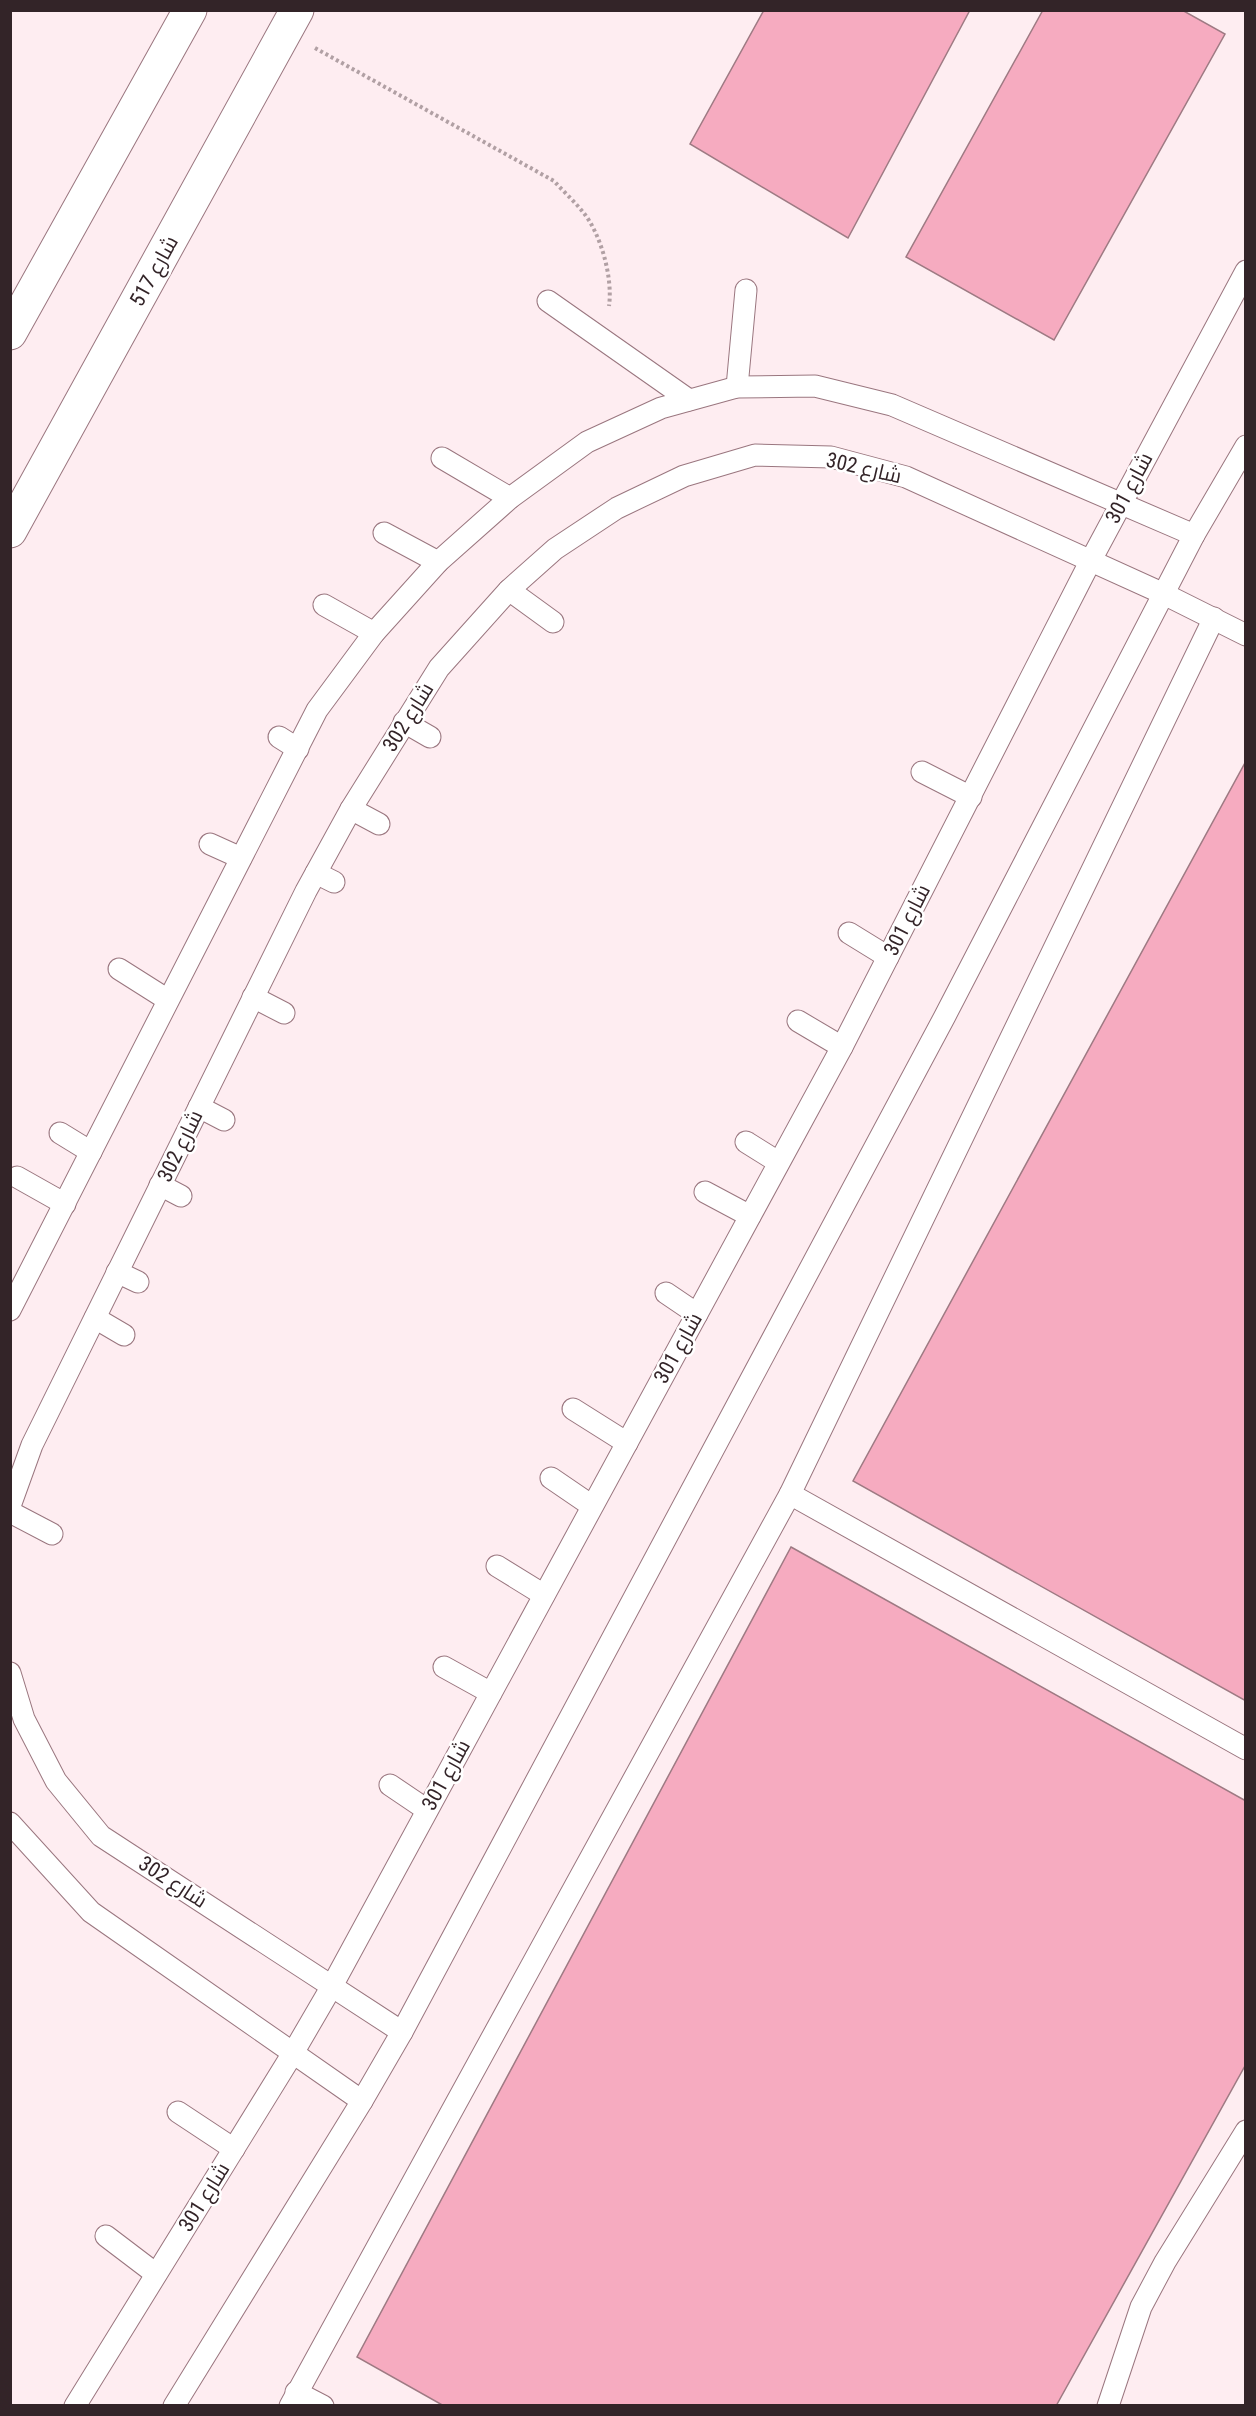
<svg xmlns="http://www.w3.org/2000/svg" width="1256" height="2416" viewBox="0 0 1256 2416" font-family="'Roboto Condensed',Cairo,sans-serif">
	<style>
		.building { fill: #f6abc0; stroke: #9e7a83; stroke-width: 1.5 }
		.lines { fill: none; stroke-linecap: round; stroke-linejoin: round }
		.service-casing { stroke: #9a767f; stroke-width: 23 }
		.minor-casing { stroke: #9a767f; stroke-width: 35 }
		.path { stroke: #b1a0a4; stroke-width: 4; stroke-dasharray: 3 3; stroke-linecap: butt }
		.service { stroke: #fff; stroke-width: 21 }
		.minor { stroke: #fff; stroke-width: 33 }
		.labels { text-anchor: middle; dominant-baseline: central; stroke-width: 5; stroke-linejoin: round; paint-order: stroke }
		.street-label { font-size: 21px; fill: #332428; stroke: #fff }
	</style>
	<rect width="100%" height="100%" fill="#feedf1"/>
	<g class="building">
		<path d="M764,10H970L848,238L690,144Z"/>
		<path d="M1043,10H1182L1225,34L1054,340L906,257Z"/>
		<path d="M1246,761V1701L853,1481Z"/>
		<path d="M791,1547L1246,1801V2064L1056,2406H444L357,2357Z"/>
	</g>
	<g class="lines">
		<defs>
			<g id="service">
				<path d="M548,301L689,400"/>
				<path d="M737,387L746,290"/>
				<path d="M442,458L510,498"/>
				<path d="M384,533L438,562"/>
				<path d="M509,590L553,622"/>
				<path d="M324,605L374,633"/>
				<path d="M404,722L430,737"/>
				<path d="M279,737L298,749"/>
				<path d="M922,772L971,797"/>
				<path d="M351,809L379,824"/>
				<path d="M210,844L241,858"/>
				<path d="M316,873L334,882"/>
				<path d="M849,933L888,957"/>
				<path d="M119,969L168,1000"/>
				<path d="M253,997L284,1013"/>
				<path d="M798,1021L842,1047"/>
				<path d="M199,1107L224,1120"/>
				<path d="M60,1133L91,1152"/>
				<path d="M746,1142L778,1162"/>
				<path d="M17,1177L65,1204"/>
				<path d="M160,1185L181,1196"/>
				<path d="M705,1192L750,1216"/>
				<path d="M117,1272L138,1282"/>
				<path d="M666,1293L697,1314"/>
				<path d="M10,1310L317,710L374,633L438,562L510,498L587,442L661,408L737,387L815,386L892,405L1194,535"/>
				<path d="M95,1318L124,1335"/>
				<path d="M573,1409L627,1443"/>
				<path d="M551,1478L592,1506"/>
				<path d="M790,1494L1246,1749"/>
				<path d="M10,1506L32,1445L306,891L351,809L439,668L509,590L555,549L617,508L684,476L755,455L831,457L906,477L1164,594L1246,635"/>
				<path d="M10,1512L52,1534"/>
				<path d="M497,1566L544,1595"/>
				<path d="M444,1667L491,1693"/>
				<path d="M10,1673L24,1719L56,1781L101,1836L402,2032"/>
				<path d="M390,1785L427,1810"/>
				<path d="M10,1823L91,1912L362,2101"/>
				<path d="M178,2112L234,2149"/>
				<path d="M106,2236L156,2274"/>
				<path d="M296,2392L323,2406"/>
				<path d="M75,2406L293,2053L332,1986L842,1047L1091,560L1246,271"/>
				<path d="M174,2406L362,2101L402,2032L945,1016L1194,535L1246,446"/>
				<path d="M290,2406L790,1494L1214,618"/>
				<path d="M1108,2406L1141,2307L1165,2262L1246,2131"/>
			</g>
			<g id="minor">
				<path d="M10,333L190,10"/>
				<path d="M10,531L297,10"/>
			</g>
		</defs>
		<use href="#service" class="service-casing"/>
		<use href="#minor" class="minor-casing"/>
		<path class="path" d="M315,48L554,181C563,191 574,201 583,212C601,234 613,278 609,306"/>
		<use href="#service" class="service"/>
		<use href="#minor" class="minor"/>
	</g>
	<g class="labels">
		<g class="street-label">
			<text transform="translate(154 271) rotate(-61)">شارع 517</text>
			<text transform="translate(864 468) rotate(13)">شارع 302</text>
			<text transform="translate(1129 488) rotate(-62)">شارع 301</text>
			<text transform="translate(408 717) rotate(-58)">شارع 302</text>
			<text transform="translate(907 920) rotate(-63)">شارع 301</text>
			<text transform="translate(180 1146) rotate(-64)">شارع 302</text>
			<text transform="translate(678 1348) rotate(-61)">شارع 301</text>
			<text transform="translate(446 1775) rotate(-61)">شارع 301</text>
			<text transform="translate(173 1882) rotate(33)">شارع 302</text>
			<text transform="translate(204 2197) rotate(-58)">شارع 301</text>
		</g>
	</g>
	<rect width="1256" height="2416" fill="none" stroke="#332428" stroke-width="24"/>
</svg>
